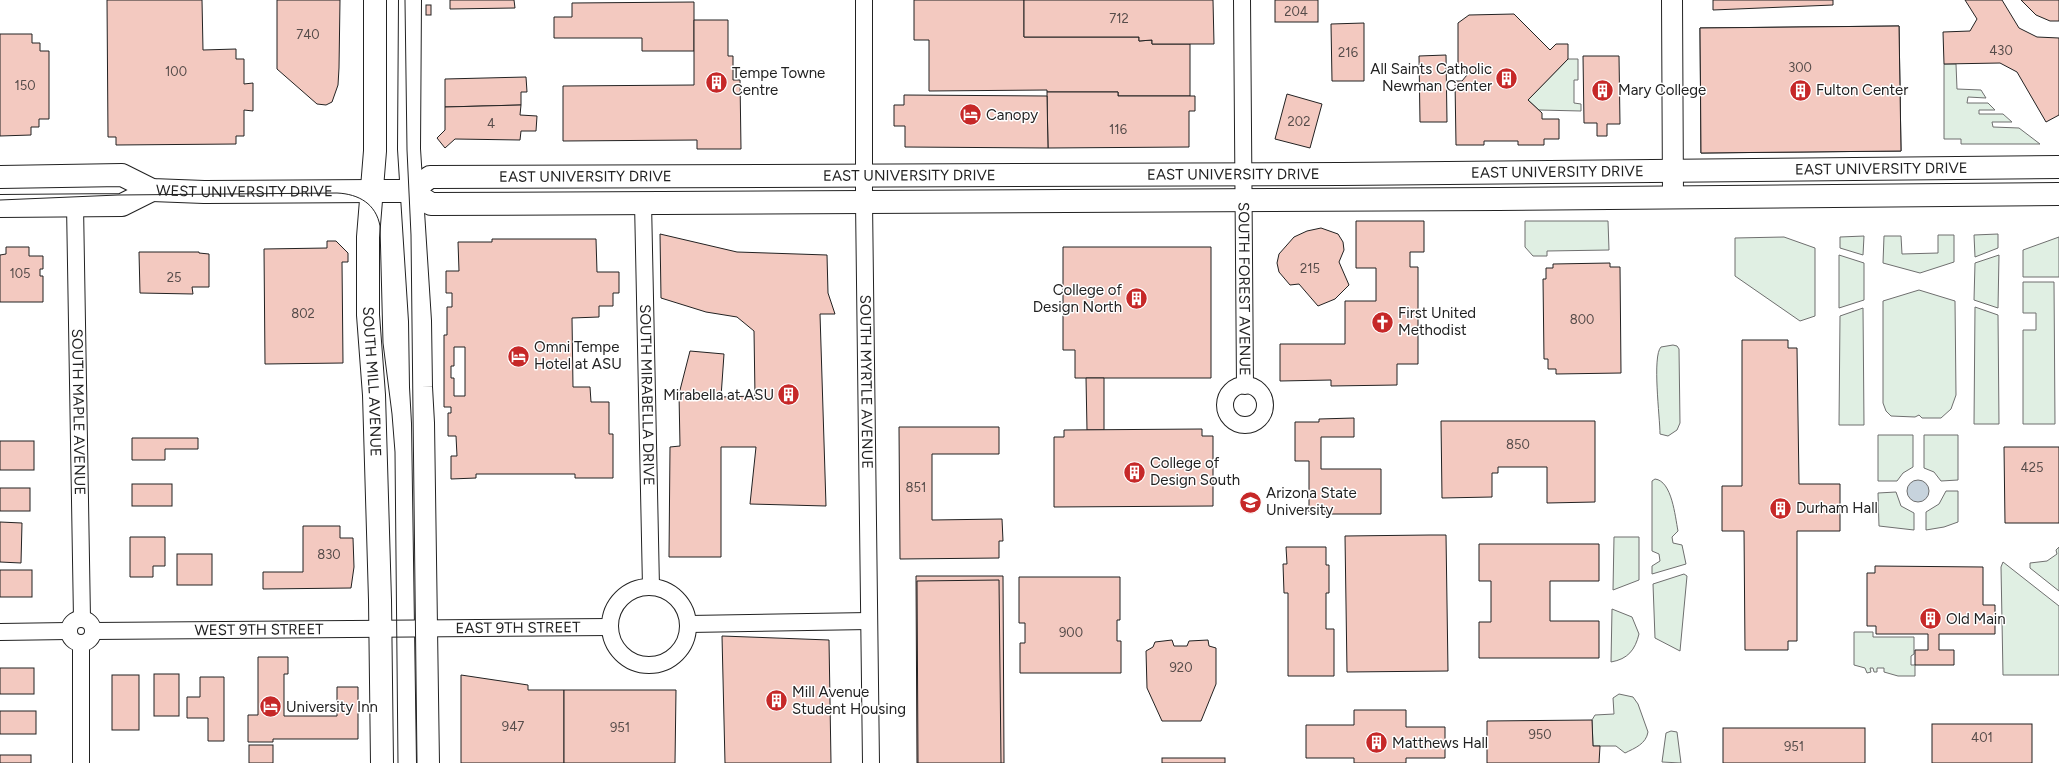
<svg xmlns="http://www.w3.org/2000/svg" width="2059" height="763" viewBox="0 0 2059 763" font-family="Figtree,sans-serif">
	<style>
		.green { fill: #e0efe3; stroke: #6f6f6f }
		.water { fill: #c7d3dd; stroke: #6f6f6f }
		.building { fill: #f3c9c0; stroke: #222; fill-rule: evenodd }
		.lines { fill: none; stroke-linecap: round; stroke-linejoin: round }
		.minor-casing { stroke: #222; stroke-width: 18 }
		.tertiary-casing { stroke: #222; stroke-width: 22 }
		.secondary-casing { stroke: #222; stroke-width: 24 }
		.primary-casing { stroke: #222; stroke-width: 24 }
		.minor { stroke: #fff; stroke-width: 16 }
		.tertiary { stroke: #fff; stroke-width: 20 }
		.secondary { stroke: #fff; stroke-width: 22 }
		.primary { stroke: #fff; stroke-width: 22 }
		.tram { stroke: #222; stroke-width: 1 }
		.labels { text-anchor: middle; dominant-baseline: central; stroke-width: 3; stroke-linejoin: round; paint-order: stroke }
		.number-label { font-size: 13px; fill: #564c4a }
		.poi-label { font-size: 15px; fill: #222; stroke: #fff; text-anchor: start }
		.street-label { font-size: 15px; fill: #222; stroke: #fff }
	</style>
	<rect width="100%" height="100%" fill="#fff"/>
	<g class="green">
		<path d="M1568,59H1578V80H1574V103L1581,104V111L1539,110L1528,100Z"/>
		<path d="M1944,64H1956L1957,89L1981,90L1986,98L1968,97L1967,103H1988L1995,110H1979V114H2003L2012,122H1992L1993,127L2019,128L2040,144H1961V139H1944Z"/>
		<path d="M1525,221H1608L1609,250L1547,251V256H1533L1525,247Z"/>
		<path d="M1998,234V248L1975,257L1974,235Z"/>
		<path d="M1938,235H1954V262L1920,273L1883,263L1884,236H1901L1902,254L1938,253Z"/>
		<path d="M1864,236L1863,255L1840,248V237Z"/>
		<path d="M1784,237L1815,248V316L1800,321L1735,276V238Z"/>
		<path d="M2059,237V277H2023V250Z"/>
		<path d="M1839,255L1864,263V300L1839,308Z"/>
		<path d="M1999,255L1998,308L1974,300L1975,263Z"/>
		<path d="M2023,282H2054L2055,424H2023V330H2036V313H2023Z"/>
		<path d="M1919,290L1955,301L1956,395L1951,409L1941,418H1922L1919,415L1915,417L1891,416L1886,411L1883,403V301Z"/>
		<path d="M1975,307L1998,315L1999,424H1974Z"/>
		<path d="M1863,308L1864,425H1839L1840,316Z"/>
		<path d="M1673,345L1677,346L1679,349L1680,423L1677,430L1668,436L1660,434C1660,418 1652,356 1661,347Z"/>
		<path d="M1878,435H1913V467L1903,473L1897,481H1878Z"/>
		<path d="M1924,435H1958V480L1941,481L1934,472L1924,468Z"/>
		<path d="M1655,479C1672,481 1675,516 1678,531L1672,537L1673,543L1682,545L1686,564L1652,574V566L1660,561L1659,554L1652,551V481Z"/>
		<path d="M1946,491H1958V522L1944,527L1926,530V512L1939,504Z"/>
		<path d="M1896,492L1901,506L1914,513V530L1879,526L1878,493Z"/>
		<path d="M1614,537H1639V580L1613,590Z"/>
		<path d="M2059,547V591L2030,568V563L2047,561L2057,554L2056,550Z"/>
		<path d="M2003,562L2059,606V675H2003L2001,567Z"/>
		<path d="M1684,574L1687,576L1680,651L1655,638L1653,584Z"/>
		<path d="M1612,609L1632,617L1639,634C1635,650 1628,659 1611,662Z"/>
		<path d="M1854,632H1873V637H1914V654L1911,656V665H1915V676H1898L1884,672V668H1877V672H1874L1873,668H1870L1871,672L1867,673L1865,668L1854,665Z"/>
		<path d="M1619,694L1633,697L1638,704L1648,732C1646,744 1635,748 1625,753L1616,746H1593L1592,720L1595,715L1614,714L1613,698Z"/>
		<path d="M1671,731L1677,732L1681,763L1662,762L1666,733Z"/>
	</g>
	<circle class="water" cx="1918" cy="491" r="11"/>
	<g class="building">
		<path d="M107,0H202L203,50L236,49V59H244V84L253,83V111L244,110V136H236V144L116,145V137H108Z"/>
		<path d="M277,0H340L339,68L338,85L332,102L326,105L317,104L277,69Z"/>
		<path d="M450,0H514L515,8L450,9Z"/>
		<path d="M914,0H1024V37H1139V41L1152,40V44H1190V96H1118V92H1047V90L929,91V40H914Z"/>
		<path d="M1024,0H1213L1214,44H1152V40L1139,41V37H1024Z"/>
		<rect x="1275" y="0" width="43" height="22"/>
		<path d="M1713,0H1833V5L1713,10Z"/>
		<path d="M1965,0H2002L2019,28L2037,37L2059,38V115L2046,122L2017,72L2000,63L1944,64L1943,32L1970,31L1977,19Z"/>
		<path d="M2021,0H2059V21H2050L2036,15Z"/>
		<path d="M694,2V51H642V38H554V17H572V3Z"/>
		<rect x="426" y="5" width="5" height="10"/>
		<path d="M1514,14L1550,50L1556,44H1568V59L1528,100L1542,113V119H1559V139H1544V145H1518V141H1484V145H1456L1455,81H1462L1467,75L1458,65V23L1469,15Z"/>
		<path d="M694,20H728V56H733V80H740L741,149H697V140L563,141V86L694,85Z"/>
		<path d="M1364,23V81H1332L1331,24Z"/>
		<path d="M1899,26L1901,151L1701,153L1700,28ZM1714,105H1736L1737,140H1715Z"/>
		<path d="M1899,26L1901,151L1701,153L1700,28Z"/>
		<path d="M0,34H32V43H40V51H49V119H39V127H31V135L0,136Z"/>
		<path d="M1446,55L1447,122H1420L1419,56Z"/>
		<path d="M1583,56H1619L1620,124H1607V136H1597V123H1584Z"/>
		<path d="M526,77L527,92H521V105L445,107V79Z"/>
		<path d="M1047,92H1118V96H1195V111H1189V147L1048,148Z"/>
		<path d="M1287,94L1322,104L1310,148L1275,139Z"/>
		<path d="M904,95L1047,96L1048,148L905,147V126H894V105H904Z"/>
		<path d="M521,105L520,115L537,116L536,131H521L520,140L455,139L445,148L437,138L445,130V107Z"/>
		<path d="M1356,221H1424V252H1410V267H1418V364H1397V385L1331,386V380L1280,381V344H1345V301H1376V268H1356Z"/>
		<path d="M1321,228L1338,234L1343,242L1344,250L1339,262L1349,285L1335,299L1318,306L1299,284L1290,285L1279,272L1277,263L1279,254L1294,237L1307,231Z"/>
		<path d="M660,234L737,252L827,255L828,293L835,314H820L826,506L750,504L756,447H721V557H669L670,447L680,446L679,394L690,351L724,354L721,397L755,396L754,331L737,317L706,312L661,298Z"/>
		<path d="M492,239H596L597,272H619V293H613V306H599V317L572,318L573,387H590L591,402H609V434H613V478H575V474H476V478L451,479V456H457L456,436H448V413H451V407H444V335H447V307H452V293H446V271H459L458,242H492ZM454,347H465V396H454V378H451V366H454Z"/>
		<path d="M327,241H336L348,253V262H342L343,363L265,364L264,249L327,248Z"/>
		<path d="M6,247H29V256H43V269H40V276H43V302H0V255L6,254Z"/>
		<path d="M1063,247H1211V378H1075V350H1063Z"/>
		<path d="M139,252H199V253L209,254V287H192L193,294L140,293Z"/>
		<path d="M1610,263V267H1620L1621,373L1556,374V369H1548V359H1544L1543,279H1546V268H1553V264Z"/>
		<path d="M1742,340H1788V348H1797L1799,484H1840V531H1797V641H1788V650H1745L1744,531H1722V486H1742Z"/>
		<path d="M1086,378H1104V430H1087Z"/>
		<path d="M1354,418V437H1321V469H1381V514H1326V511L1309,512V461H1295V422H1319V419Z"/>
		<path d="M1441,421H1595V502L1547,503V467H1498V473H1492V497L1442,498Z"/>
		<path d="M899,427H999V454H932V520L1002,519L1003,541H999V558L900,559Z"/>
		<path d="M1202,429V436H1213V506L1054,507V437H1064V430Z"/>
		<path d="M132,438H198V449H165V460H132Z"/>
		<rect x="0" y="441" width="34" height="29"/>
		<path d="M2004,447H2059V523H2005Z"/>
		<rect x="132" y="484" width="40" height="22"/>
		<rect x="0" y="488" width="30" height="23"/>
		<path d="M0,522L22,523L21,563L0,562Z"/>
		<path d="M303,526H340V538H353L354,567L351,588L263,589V572H303Z"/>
		<path d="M1430,535H1446L1448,671L1347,672L1345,536Z"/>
		<path d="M130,537H165V566H153V577H130Z"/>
		<path d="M1479,544H1599V581H1550V621H1599V658H1479V622H1491V581H1479Z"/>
		<path d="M1286,547H1326V565H1329V593H1326V629H1334V676H1288V593H1284L1283,564H1287Z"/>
		<rect x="177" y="554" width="35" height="31"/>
		<path d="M1875,566L1983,567V605H1995V634H1939V650H1954V665H1915V650H1928V634H1876V626H1867V573H1875Z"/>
		<rect x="0" y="570" width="32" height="27"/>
		<path d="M916,576H1003L1004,763H917Z"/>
		<path d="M1019,577H1120V620H1117V641H1121V673H1020V643H1025V623H1019Z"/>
		<path d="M999,580L1001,763H918L917,581Z"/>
		<path d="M722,636L829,640L831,763H725Z"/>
		<path d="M1172,640L1174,646H1187L1189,641L1208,640L1209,646L1216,648V684L1201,721H1162L1147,688L1146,651L1153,647L1155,642Z"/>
		<path d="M258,657H288V674H284V716H337V687H358V739H273V742H248V715H258Z"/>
		<rect x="0" y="668" width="34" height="26"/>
		<rect x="154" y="674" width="25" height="42"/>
		<rect x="112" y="675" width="27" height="55"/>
		<path d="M461,675L528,685V690H564V763H461Z"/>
		<path d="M200,677H224V741H208V718H187V697H200Z"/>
		<path d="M564,690H676L675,763H564Z"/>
		<path d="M1354,710H1406V727H1445V758H1406V763H1354V758H1306V725H1354Z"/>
		<rect x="0" y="711" width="36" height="23"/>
		<path d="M1592,720L1593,746H1600L1599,763H1487V721Z"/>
		<rect x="1932" y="724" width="100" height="39"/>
		<rect x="1723" y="728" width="142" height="35"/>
		<rect x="249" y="745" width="24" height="18"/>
		<rect x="0" y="755" width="31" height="8"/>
		<rect x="1162" y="758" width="63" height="5"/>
	</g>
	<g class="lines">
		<defs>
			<g id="minor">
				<path id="s1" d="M864,0V202L871,763"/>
				<path id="s2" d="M1242,0L1245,386"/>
				<path id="s3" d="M643,202L651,587"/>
				<path id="s4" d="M75,205L82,619"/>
				<circle cx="1245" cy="405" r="20"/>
				<circle cx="649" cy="626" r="39"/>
				<circle cx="81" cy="631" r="12"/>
				<path d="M689,624L869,621"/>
				<path id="s5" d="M93,631L610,627"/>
				<path d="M0,632L68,631"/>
				<path d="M81,763V643"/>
			</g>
			<path id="tertiary" d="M1672,0L1673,197"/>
			<g id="secondary">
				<path d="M372,191H411L431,204L1498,199L2059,194"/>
				<path id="s6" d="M411,191L430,177L1342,174L2059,167"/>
			</g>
			<g id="primary">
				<path id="s7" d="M375,0V151L368,237V315L374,395L380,600L382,763"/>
				<path d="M410,0L409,149L420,321L421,387L423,423L428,763"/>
				<path id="s8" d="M0,177L122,175L152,190L204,192L372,191"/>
				<path d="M0,206L122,205L152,190"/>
			</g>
		</defs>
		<use href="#minor" class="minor-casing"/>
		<use href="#tertiary" class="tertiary-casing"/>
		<use href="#secondary" class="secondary-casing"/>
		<use href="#primary" class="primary-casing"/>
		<use href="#minor" class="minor"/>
		<use href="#tertiary" class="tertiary"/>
		<use href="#secondary" class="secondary"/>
		<use href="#primary" class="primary"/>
		<g class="tram">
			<path d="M405,0L407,150L411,235L417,763"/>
			<path d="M0,200L118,195L337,193C359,194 376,204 380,226L383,343L392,414L395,452L398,763"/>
		</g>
	</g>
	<defs>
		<symbol id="building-disc" viewBox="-11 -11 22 22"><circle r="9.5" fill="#c62828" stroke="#fff"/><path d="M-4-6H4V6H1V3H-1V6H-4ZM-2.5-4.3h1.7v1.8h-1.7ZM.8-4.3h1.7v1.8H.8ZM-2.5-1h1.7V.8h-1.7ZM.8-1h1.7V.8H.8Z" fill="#fff"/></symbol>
		<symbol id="hotel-disc" viewBox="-11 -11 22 22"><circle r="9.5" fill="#c62828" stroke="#fff"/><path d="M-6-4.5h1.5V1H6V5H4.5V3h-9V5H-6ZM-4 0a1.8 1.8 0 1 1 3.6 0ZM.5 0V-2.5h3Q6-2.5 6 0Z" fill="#fff"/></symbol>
		<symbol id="church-disc" viewBox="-11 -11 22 22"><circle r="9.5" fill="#c62828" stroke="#fff"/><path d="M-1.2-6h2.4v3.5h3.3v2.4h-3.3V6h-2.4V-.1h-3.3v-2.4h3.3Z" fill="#fff"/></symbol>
		<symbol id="university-disc" viewBox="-11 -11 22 22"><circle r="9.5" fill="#c62828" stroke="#fff"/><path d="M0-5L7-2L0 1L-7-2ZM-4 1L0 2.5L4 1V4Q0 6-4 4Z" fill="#fff"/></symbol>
	</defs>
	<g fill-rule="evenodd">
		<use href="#building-disc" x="1494" y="66" width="25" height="25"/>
		<use href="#building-disc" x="704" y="70" width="25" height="25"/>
		<use href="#building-disc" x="1590" y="78" width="25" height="25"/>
		<use href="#building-disc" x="1788" y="78" width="25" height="25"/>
		<use href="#hotel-disc" x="958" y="102" width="25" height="25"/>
		<use href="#building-disc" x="1124" y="286" width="25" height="25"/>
		<use href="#church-disc" x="1370" y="310" width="25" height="25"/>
		<use href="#hotel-disc" x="506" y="344" width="25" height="25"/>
		<use href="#building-disc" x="776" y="382" width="25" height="25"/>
		<use href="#building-disc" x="1122" y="460" width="25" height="25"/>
		<use href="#university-disc" x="1238" y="490" width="25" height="25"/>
		<use href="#building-disc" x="1768" y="496" width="25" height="25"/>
		<use href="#building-disc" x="1918" y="606" width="25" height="25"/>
		<use href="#building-disc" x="764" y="688" width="25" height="25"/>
		<use href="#hotel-disc" x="258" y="694" width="25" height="25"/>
		<use href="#building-disc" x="1364" y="730" width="25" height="25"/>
	</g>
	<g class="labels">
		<g class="number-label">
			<text x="1296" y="11">204</text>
			<text x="1119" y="18">712</text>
			<text x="308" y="34">740</text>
			<text x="2001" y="50">430</text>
			<text x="1348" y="52">216</text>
			<text x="1800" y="67">300</text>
			<text x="176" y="71">100</text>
			<text x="25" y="85">150</text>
			<text x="1299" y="121">202</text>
			<text x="491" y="123">4</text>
			<text x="1118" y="129">116</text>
			<text x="1310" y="268">215</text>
			<text x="20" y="273">105</text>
			<text x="174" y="277">25</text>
			<text x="303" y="313">802</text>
			<text x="1582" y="319">800</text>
			<text x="1518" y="444">850</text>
			<text x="2032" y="467">425</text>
			<text x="916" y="487">851</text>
			<text x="329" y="554">830</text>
			<text x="1071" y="632">900</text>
			<text x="1181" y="667">920</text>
			<text x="513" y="726">947</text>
			<text x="620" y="727">951</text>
			<text x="1540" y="734">950</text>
			<text x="1982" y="737">401</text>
			<text x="1794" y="746">951</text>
		</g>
		<g class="poi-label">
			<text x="1492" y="69" text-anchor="end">All Saints Catholic<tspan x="1492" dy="17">Newman Center</tspan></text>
			<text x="732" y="73">Tempe Towne<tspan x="732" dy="17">Centre</tspan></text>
			<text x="1618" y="90">Mary College</text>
			<text x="1816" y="90">Fulton Center</text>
			<text x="986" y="115">Canopy</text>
			<text x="1122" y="290" text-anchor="end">College of<tspan x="1122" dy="17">Design North</tspan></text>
			<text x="1398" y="313">First United<tspan x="1398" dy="17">Methodist</tspan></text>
			<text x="534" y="347">Omni Tempe<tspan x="534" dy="17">Hotel at ASU</tspan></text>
			<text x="774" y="395" text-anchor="end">Mirabella at ASU</text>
			<text x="1150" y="463">College of<tspan x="1150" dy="17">Design South</tspan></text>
			<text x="1266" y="493">Arizona State<tspan x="1266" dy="17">University</tspan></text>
			<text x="1796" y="508">Durham Hall</text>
			<text x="1946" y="619">Old Main</text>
			<text x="792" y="692">Mill Avenue<tspan x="792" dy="17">Student Housing</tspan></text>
			<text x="286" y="707">University Inn</text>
			<text x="1392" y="743">Matthews Hall</text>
		</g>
		<g class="street-label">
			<text stroke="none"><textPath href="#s6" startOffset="1475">EAST UNIVERSITY DRIVE</textPath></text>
			<text stroke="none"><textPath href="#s6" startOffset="1151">EAST UNIVERSITY DRIVE</textPath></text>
			<text stroke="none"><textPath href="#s6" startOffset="827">EAST UNIVERSITY DRIVE</textPath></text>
			<text stroke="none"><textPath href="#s6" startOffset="503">EAST UNIVERSITY DRIVE</textPath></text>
			<text stroke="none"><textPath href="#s6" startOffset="179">EAST UNIVERSITY DRIVE</textPath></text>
			<text stroke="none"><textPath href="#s8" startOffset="248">WEST UNIVERSITY DRIVE</textPath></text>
			<text stroke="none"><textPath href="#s2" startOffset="289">SOUTH FOREST AVENUE</textPath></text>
			<text stroke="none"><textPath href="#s7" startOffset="382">SOUTH MILL AVENUE</textPath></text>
			<text stroke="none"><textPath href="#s1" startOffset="382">SOUTH MYRTLE AVENUE</textPath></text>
			<text stroke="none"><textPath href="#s3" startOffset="193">SOUTH MIRABELLA DRIVE</textPath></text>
			<text stroke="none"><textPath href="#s4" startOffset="207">SOUTH MAPLE AVENUE</textPath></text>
			<text stroke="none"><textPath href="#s5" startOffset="425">EAST 9TH STREET</textPath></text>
			<text stroke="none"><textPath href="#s5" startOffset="166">WEST 9TH STREET</textPath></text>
		</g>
	</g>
</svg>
